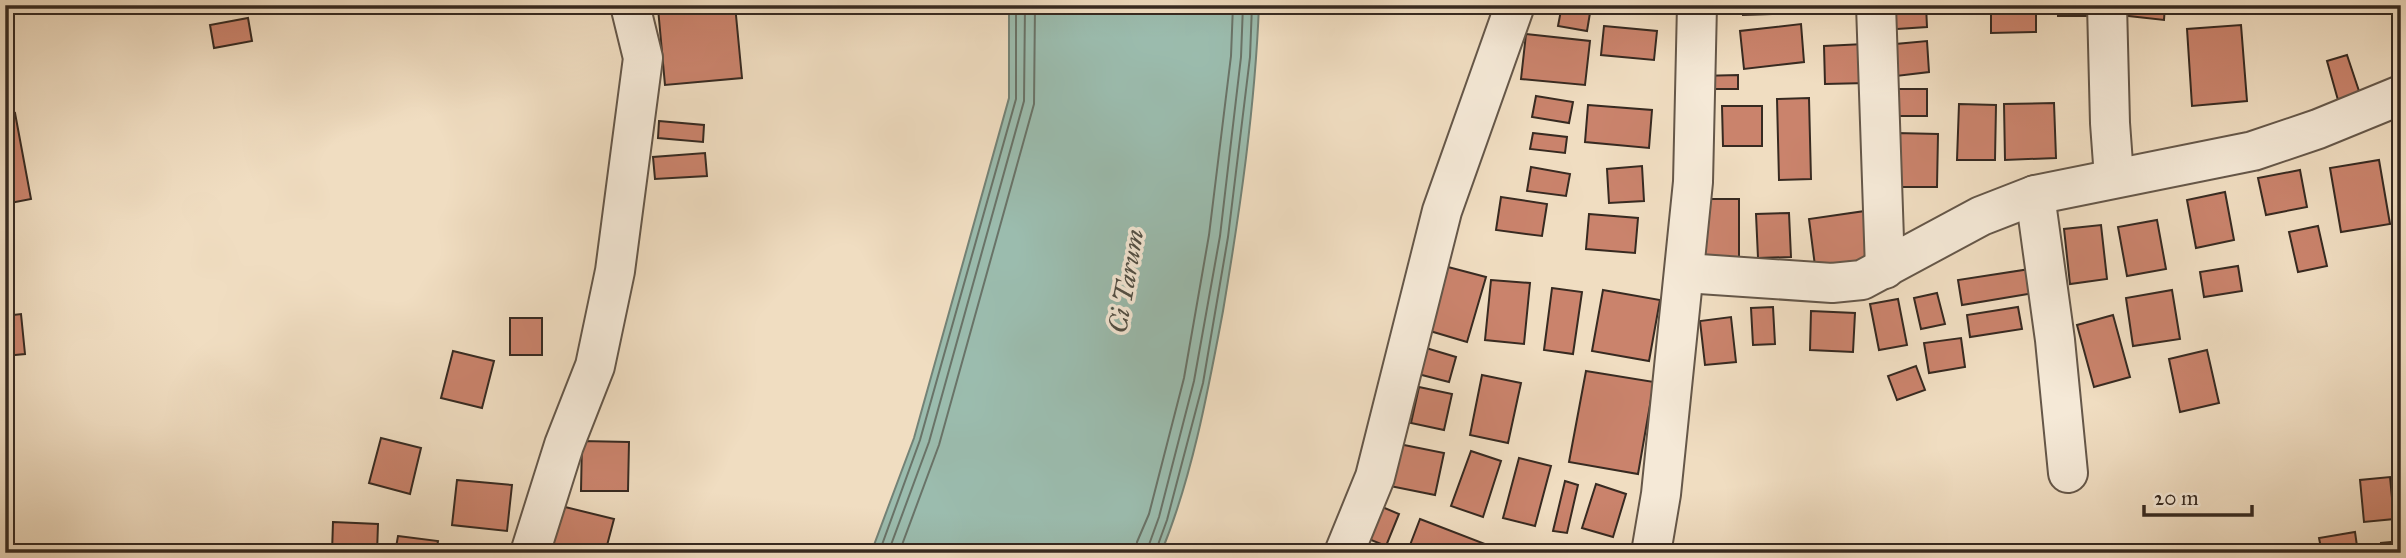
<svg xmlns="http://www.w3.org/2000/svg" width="2406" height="558" viewBox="0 0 2406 558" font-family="'IM FELL Great Primer',serif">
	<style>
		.water { fill: #9bbcae; stroke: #738276; stroke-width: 2 }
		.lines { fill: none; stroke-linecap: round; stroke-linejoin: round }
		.shore { stroke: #697368; stroke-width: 2 }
		.building { fill: #ca836c; stroke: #372a21; stroke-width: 2 }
		.minor-casing { stroke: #655749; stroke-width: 42 }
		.minor { stroke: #f5e9d7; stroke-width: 38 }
		.labels { text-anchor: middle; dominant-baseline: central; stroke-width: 7; stroke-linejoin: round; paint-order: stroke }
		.water-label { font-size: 26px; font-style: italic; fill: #504e44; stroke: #f5e9d7 }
	</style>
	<rect width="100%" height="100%" fill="#f0ddc1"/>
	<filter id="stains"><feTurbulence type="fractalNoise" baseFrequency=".00286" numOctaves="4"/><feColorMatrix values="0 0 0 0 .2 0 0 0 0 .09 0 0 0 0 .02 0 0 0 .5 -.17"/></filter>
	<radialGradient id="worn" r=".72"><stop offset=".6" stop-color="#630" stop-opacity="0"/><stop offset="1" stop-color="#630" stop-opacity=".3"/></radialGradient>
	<path class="water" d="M1009,5H1259C1255,108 1240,210 1223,311C1208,391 1192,478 1161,553H871L914,438L1009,98Z"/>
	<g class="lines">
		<g class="shore">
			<path d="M879,553L920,440L1016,99V5"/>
			<path d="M888,553L929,442L1024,101L1025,5"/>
			<path d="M899,553L939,445L1034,104L1035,5"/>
			<path d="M1136,553L1137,542L1149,514L1184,378L1209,235L1231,56L1233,5"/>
			<path d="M1146,553L1159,517L1194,381L1220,236L1241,57L1243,5"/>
			<path d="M1155,553L1167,520L1203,383L1228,237L1250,57L1252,5"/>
		</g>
	</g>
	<g class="building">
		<path d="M693,5H735L742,78L665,85L658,8Z"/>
		<path d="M1562,5L1591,7L1587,31L1558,26Z"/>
		<path d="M1607,5H1657L1656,9L1607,8Z"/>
		<path d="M1743,5H1799V13L1743,15Z"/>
		<path d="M1881,5H1926L1927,27L1882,30Z"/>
		<path d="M1991,5H2036V32L1991,33Z"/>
		<path d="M2058,5H2094L2093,16H2058Z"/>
		<path d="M2121,5H2165L2164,20L2120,15Z"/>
		<path d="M248,18L252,41L214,48L210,25Z"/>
		<path d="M1801,24L1804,62L1744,69L1740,31Z"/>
		<path d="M2241,25L2247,101L2192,106L2187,29Z"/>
		<path d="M1604,26L1657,31L1654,60L1601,55Z"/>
		<path d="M1526,34L1590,41L1585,85L1521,79Z"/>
		<path d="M1927,41L1929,72L1888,77L1885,45Z"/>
		<path d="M1864,44L1867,83L1825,84L1824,46Z"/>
		<path d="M2347,55L2360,94L2338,100L2327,61Z"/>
		<path d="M1738,75V89H1700L1699,76Z"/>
		<rect x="1885" y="89" width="42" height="27"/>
		<path d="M1536,96L1573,102L1569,123L1532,117Z"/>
		<path d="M1809,98L1811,179L1779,180L1777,99Z"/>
		<path d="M2054,103L2056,158L2005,160L2004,104Z"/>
		<path d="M1959,104L1996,105L1995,160H1957Z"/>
		<path d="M1588,105L1652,110L1649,148L1585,142Z"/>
		<path d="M1722,106H1762V146H1723Z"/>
		<path d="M15,113L31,199L5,204V115Z"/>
		<path d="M659,121L704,125L703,142L658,138Z"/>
		<path d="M1533,133L1567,137L1565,153L1530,149Z"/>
		<path d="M1896,133L1938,134L1937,187H1895Z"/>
		<path d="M705,153L707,176L655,179L653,157Z"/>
		<path d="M2379,160L2390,224L2341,232L2330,168Z"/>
		<path d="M1642,166L1644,201L1609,203L1607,169Z"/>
		<path d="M1531,167L1570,174L1566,196L1527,191Z"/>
		<path d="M2300,170L2307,207L2266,215L2258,178Z"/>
		<path d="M2225,192L2234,240L2196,248L2187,200Z"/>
		<path d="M1501,197L1547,204L1542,236L1496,230Z"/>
		<path d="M1701,199H1739V258H1702Z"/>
		<path d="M1865,211L1871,259L1815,266L1809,219Z"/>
		<path d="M1789,213L1791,257L1758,258L1756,214Z"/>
		<path d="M1589,214L1638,218L1635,253L1586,249Z"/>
		<path d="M2157,220L2166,269L2127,276L2118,227Z"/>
		<path d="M2101,225L2107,279L2070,284L2064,229Z"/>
		<path d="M2318,226L2327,266L2298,272L2289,232Z"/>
		<path d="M2238,266L2242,291L2204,297L2200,272Z"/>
		<path d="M1448,267L1486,277L1467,342L1430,331Z"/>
		<path d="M2030,269L2034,293L1962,305L1958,280Z"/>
		<path d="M1491,280L1530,283L1524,344L1485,340Z"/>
		<path d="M1552,288L1582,292L1573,354L1544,350Z"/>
		<path d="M1603,290L1660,300L1649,361L1592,351Z"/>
		<path d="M2172,290L2180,339L2133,346L2126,298Z"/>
		<path d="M1937,293L1945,324L1921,329L1914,298Z"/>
		<path d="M1898,299L1907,345L1879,350L1870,304Z"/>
		<path d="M1773,307L1775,344L1753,345L1751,308Z"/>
		<path d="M2018,307L2022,329L1970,337L1967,315Z"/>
		<path d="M1811,311L1855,313L1853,352L1810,350Z"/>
		<path d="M21,314L25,354L5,356V316Z"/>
		<path d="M2113,315L2130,377L2094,387L2077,325Z"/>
		<path d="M1731,317L1736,362L1705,365L1700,321Z"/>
		<rect x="510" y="318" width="32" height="37"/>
		<path d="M1961,338L1965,367L1929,373L1924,343Z"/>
		<path d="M1426,348L1456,357L1449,382L1418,374Z"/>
		<path d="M2207,350L2219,403L2180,412L2169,359Z"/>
		<path d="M453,351L494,361L482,408L441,398Z"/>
		<path d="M1916,366L1925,390L1897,400L1888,376Z"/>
		<path d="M1586,371L1654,382L1638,474L1569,462Z"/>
		<path d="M1482,375L1521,383L1508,443L1470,435Z"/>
		<path d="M1419,387L1452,394L1444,430L1411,423Z"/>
		<path d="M381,438L421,448L410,494L369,483Z"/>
		<path d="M582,441L629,442L628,491H581Z"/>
		<path d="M1399,444L1444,453L1435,495L1390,486Z"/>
		<path d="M1471,451L1501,461L1483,517L1451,506Z"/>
		<path d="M1519,458L1551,466L1535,526L1503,518Z"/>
		<path d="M2390,477L2394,519L2364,522L2360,480Z"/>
		<path d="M457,480L512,485L507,531L452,525Z"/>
		<path d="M1565,481L1578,485L1567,533L1553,531Z"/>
		<path d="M1596,484L1626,494L1613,537L1582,528Z"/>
		<path d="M1375,504L1399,514L1386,546L1361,536Z"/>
		<path d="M561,506L614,519L605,553H563L550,550Z"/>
		<path d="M1420,519L1485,544L1481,553H1407Z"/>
		<path d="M333,522L378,524L377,553H332Z"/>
		<path d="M2355,532L2358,553H2322L2319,538Z"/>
		<path d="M398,536L438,541L436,553H395Z"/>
		<path d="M2401,541V553H2382L2381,543Z"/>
		<path d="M452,546L501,551V553H451Z"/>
	</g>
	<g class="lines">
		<defs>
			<g id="minor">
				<path d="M1876,5L1885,269"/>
				<path d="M2107,5L2110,123L2114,177"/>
				<path d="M2035,195L2055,340L2068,473"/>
				<path d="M1685,273L1832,283L1862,280L1981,216L2035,195L2253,151L2318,129L2401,95"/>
				<path d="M530,553L564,445L595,366L615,271L643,58L630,5"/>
				<path d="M1344,553L1375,477L1442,211L1515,5"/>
				<path d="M1651,553L1661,494L1693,182L1697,5"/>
			</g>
		</defs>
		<use href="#minor" class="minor-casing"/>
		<use href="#minor" class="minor"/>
	</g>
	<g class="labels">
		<g class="water-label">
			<text transform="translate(1126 281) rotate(-80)">Ci Tarum</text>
		</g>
	</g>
	<rect width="2406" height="558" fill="none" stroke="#f0ddc1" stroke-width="28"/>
	<rect x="7" y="7" width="2392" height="544" fill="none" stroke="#372a21" stroke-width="3.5"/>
	<rect x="14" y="14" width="2378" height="530" fill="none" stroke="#372a21" stroke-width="2"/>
	<path d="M2144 505v10h108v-10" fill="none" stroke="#372a21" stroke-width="3.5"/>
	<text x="2154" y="505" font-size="21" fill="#372a21" stroke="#f5e9d7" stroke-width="5" paint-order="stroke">20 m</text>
	<rect width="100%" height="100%" filter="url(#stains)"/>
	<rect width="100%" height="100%" fill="url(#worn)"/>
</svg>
